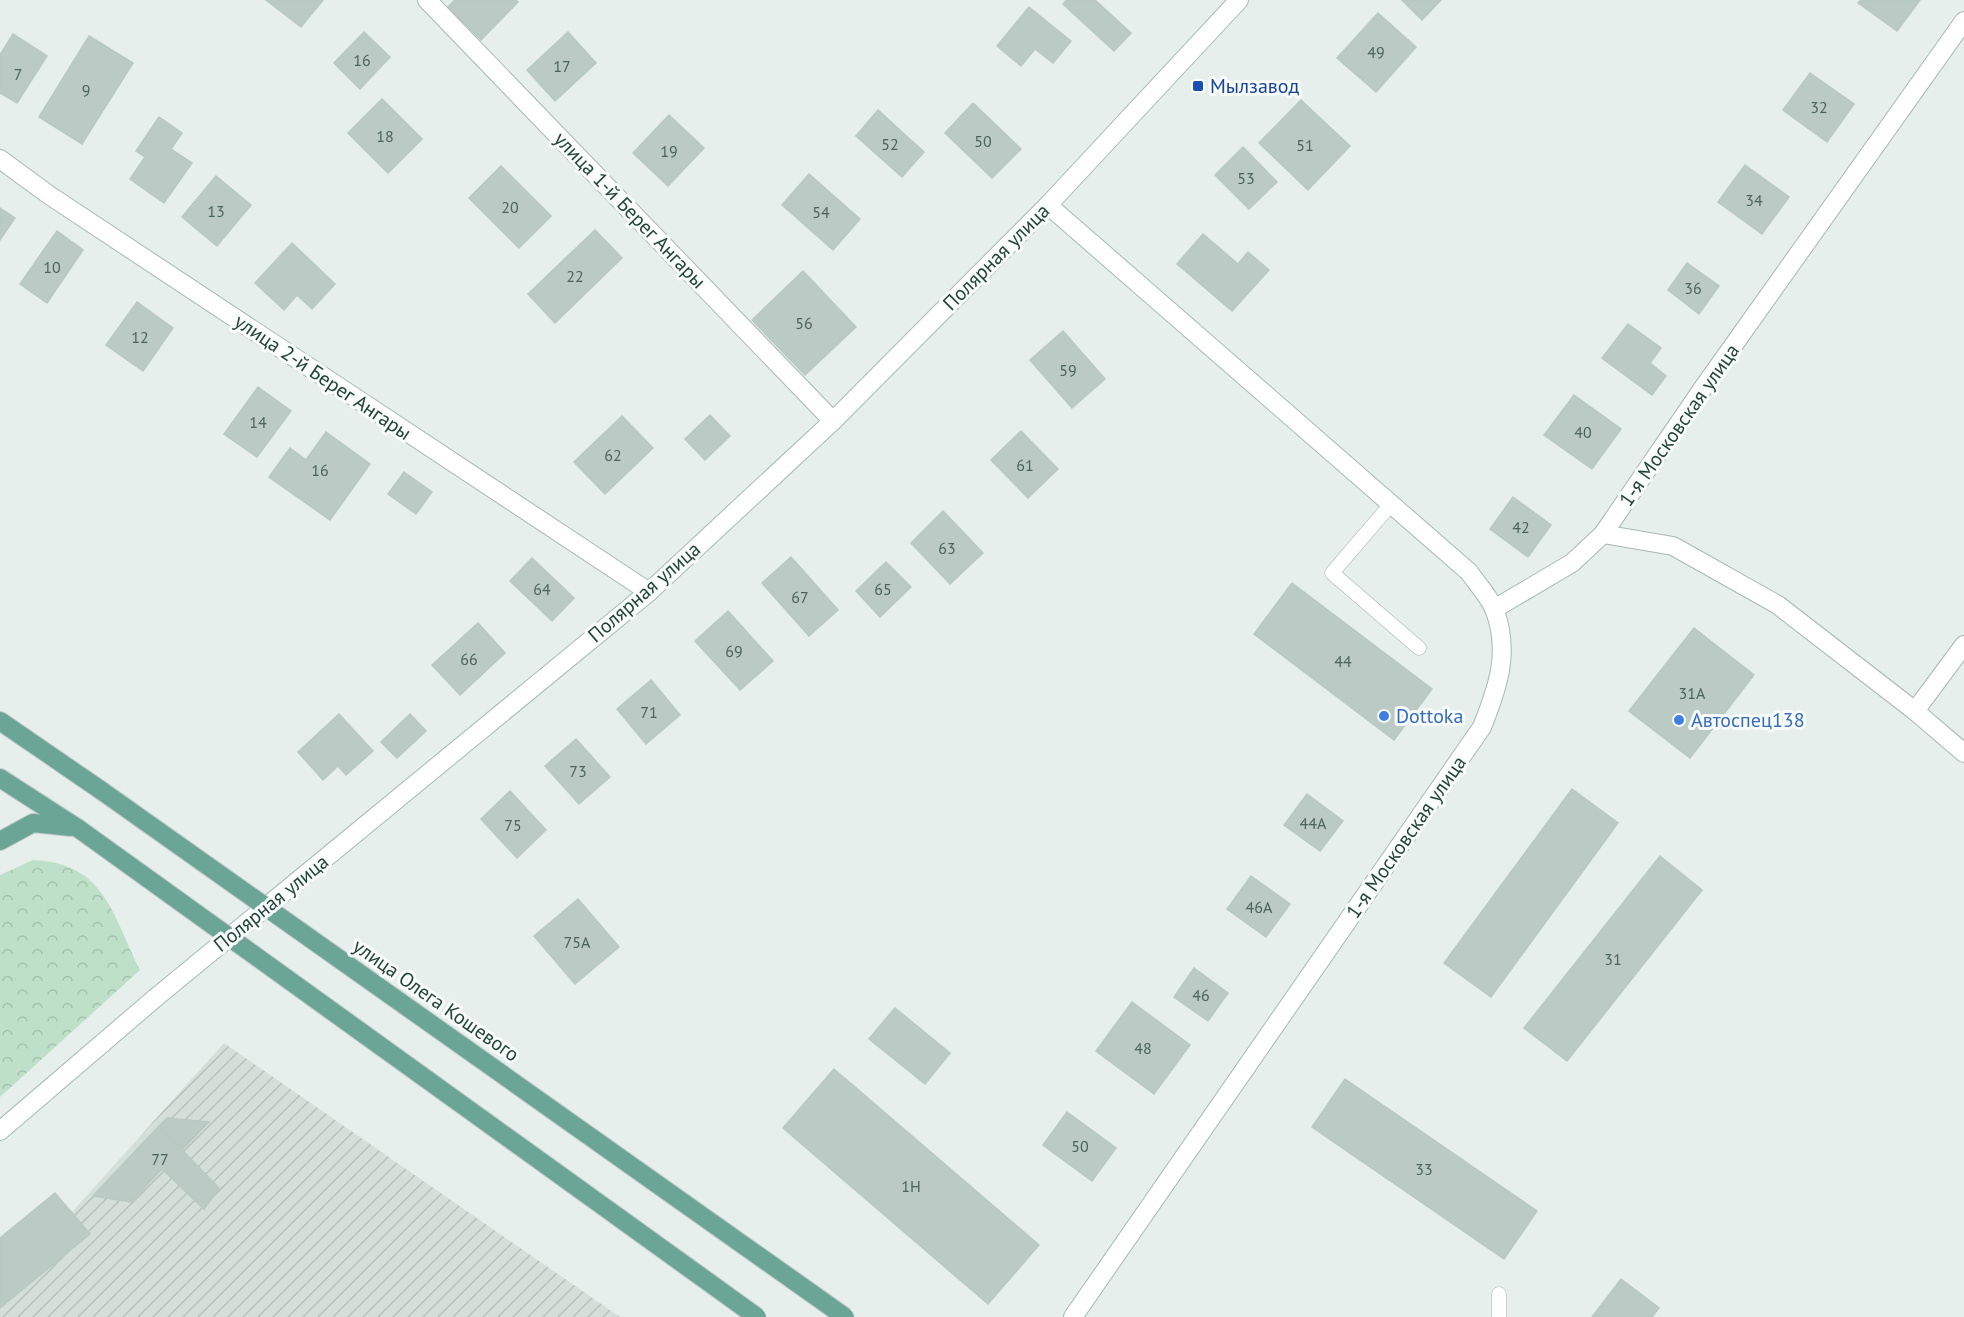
<svg xmlns="http://www.w3.org/2000/svg" width="1964" height="1317" viewBox="0 0 1964 1317" font-family="'PT Sans',sans-serif">
	<style>
		.industrial { fill: url(#industrial-furrows) }
		.forest { fill: url(#forest-crowns) }
		.building { fill: #bbcac4; stroke: #b8c9c2; stroke-width: 1.5 }
		.lines { fill: none; stroke-linecap: round; stroke-linejoin: round }
		.lane-casing { stroke: #a8b8b2; stroke-width: 15 }
		.street-casing { stroke: #a8b8b2; stroke-width: 20 }
		.secondary-casing { stroke: #a4bbb3; stroke-width: 20 }
		.primary-casing { stroke: #c2cac8; stroke-width: 20 }
		.lane { stroke: #fff; stroke-width: 14 }
		.street { stroke: #fff; stroke-width: 18 }
		.secondary { stroke: #fff; stroke-width: 18 }
		.primary { stroke: #6aa596; stroke-width: 18 }
		.primary-bridge-casing { stroke: #c2cac8; stroke-width: 20; stroke-linecap: butt }
		.primary-bridge { stroke: #6aa596; stroke-width: 18 }
		.transit-dot { fill: #1a4fb4; stroke: #f7fbf9; stroke-width: 2 }
		.shop-dot { fill: #3f7fe0; stroke: #f7fbf9; stroke-width: 2 }
		.labels { text-anchor: middle; dominant-baseline: central; stroke-width: 6; stroke-linejoin: round; paint-order: stroke }
		.number-label { font-size: 16px; fill: #4a645c }
		.transit-label { font-size: 20px; fill: #164399; stroke: #f7fbf9; text-anchor: start }
		.street-label { font-size: 20px; fill: #24423a; stroke: #f7fbf9 }
		.shop-label { font-size: 20px; fill: #366cbe; stroke: #f7fbf9; text-anchor: start }
	</style>
	<defs>
		<pattern id="industrial-furrows" width="10" height="10" patternUnits="userSpaceOnUse" patternTransform="scale(1.5)"><rect width="10" height="10" fill="#d4dfda"/><path d="M-1 1l2-2M0 10L10 0M9 11l2-2" fill="none" stroke="#b6c1bc"/></pattern>
		<pattern id="forest-crowns" width="20" height="18" patternUnits="userSpaceOnUse" patternTransform="scale(1.5)"><rect width="20" height="18" fill="#bfe0c8"/><path d="M2 6a3 3 0 1 1 6 0M12 15a3 3 0 1 1 6 0" fill="none" stroke="#a4c1ad"/></pattern>
	</defs>
	<rect width="100%" height="100%" fill="#e6efeb"/>
	<path class="industrial" d="M224,1043L620,1317H0V1292Z"/>
	<path class="forest" d="M33,860C105,863 112,914 140,970L0,1097V875Z"/>
	<g class="building">
		<path d="M266,0H323L301,27Z"/>
		<path d="M455,0H515L518,2L481,40L448,7Z"/>
		<path d="M1067,0H1095L1131,33L1114,51L1063,4Z"/>
		<path d="M1402,0H1441L1422,20Z"/>
		<path d="M1861,0H1920L1897,31L1858,3Z"/>
		<path d="M1029,7L1071,41L1053,63L1035,49L1021,66L997,46Z"/>
		<path d="M1378,13L1416,47L1376,92L1337,58Z"/>
		<path d="M364,32L390,57L360,89L334,63Z"/>
		<path d="M568,32L596,63L555,101L527,70Z"/>
		<path d="M13,34L47,56L17,103L0,93V55Z"/>
		<path d="M89,36L133,63L82,144L39,117Z"/>
		<path d="M1810,73L1854,104L1827,142L1783,110Z"/>
		<path d="M382,99L422,139L388,173L348,133Z"/>
		<path d="M1301,100L1350,146L1308,190L1259,143Z"/>
		<path d="M973,103L1021,149L992,178L945,133Z"/>
		<path d="M878,110L924,152L902,177L856,136Z"/>
		<path d="M669,115L704,148L668,186L633,153Z"/>
		<path d="M159,117L182,133L171,149L192,163L164,203L130,179L145,157L136,151Z"/>
		<path d="M1243,147L1277,182L1249,209L1215,175Z"/>
		<path d="M1745,165L1789,197L1762,234L1718,202Z"/>
		<path d="M501,166L551,216L519,248L469,198Z"/>
		<path d="M809,174L860,219L833,250L782,205Z"/>
		<path d="M216,176L251,205L217,246L182,217Z"/>
		<path d="M0,208L15,218L0,240Z"/>
		<path d="M595,230L622,258L555,323L528,294Z"/>
		<path d="M57,231L83,250L47,303L20,284Z"/>
		<path d="M1203,234L1238,264L1248,252L1269,270L1232,311L1177,264Z"/>
		<path d="M292,243L335,284L312,309L297,295L284,310L255,283Z"/>
		<path d="M1687,263L1719,286L1699,314L1668,290Z"/>
		<path d="M803,271L856,327L805,375L752,320Z"/>
		<path d="M137,302L173,328L143,371L106,345Z"/>
		<path d="M1628,324L1661,348L1650,363L1666,376L1652,395L1602,358Z"/>
		<path d="M1063,331L1105,379L1072,408L1030,360Z"/>
		<path d="M258,387L291,411L257,457L224,434Z"/>
		<path d="M1574,395L1621,429L1592,469L1544,435Z"/>
		<path d="M710,415L730,436L705,460L685,439Z"/>
		<path d="M622,416L653,448L605,494L574,462Z"/>
		<path d="M1021,431L1058,469L1028,498L991,460Z"/>
		<path d="M326,432L370,464L330,520L269,477L290,448L306,460Z"/>
		<path d="M404,472L432,492L416,514L388,494Z"/>
		<path d="M1513,497L1551,525L1528,557L1490,529Z"/>
		<path d="M943,511L983,553L950,584L911,543Z"/>
		<path d="M791,557L838,610L809,636L762,583Z"/>
		<path d="M532,558L574,598L552,621L510,581Z"/>
		<path d="M886,562L911,587L880,617L856,591Z"/>
		<path d="M1292,583L1432,689L1394,740L1254,634Z"/>
		<path d="M728,611L773,661L740,690L695,641Z"/>
		<path d="M478,623L505,653L460,695L432,665Z"/>
		<path d="M1694,628L1754,675L1690,758L1629,711Z"/>
		<path d="M651,680L680,715L646,744L617,709Z"/>
		<path d="M339,714L373,751L346,775L338,766L323,780L298,752Z"/>
		<path d="M410,714L426,731L397,758L381,742Z"/>
		<path d="M576,739L610,777L579,804L545,766Z"/>
		<path d="M1572,789L1618,823L1491,997L1444,963Z"/>
		<path d="M510,791L546,830L517,858L481,819Z"/>
		<path d="M1307,794L1343,821L1320,851L1284,825Z"/>
		<path d="M1660,856L1702,890L1567,1061L1524,1028Z"/>
		<path d="M1251,876L1290,904L1266,937L1227,909Z"/>
		<path d="M578,899L619,947L575,984L534,936Z"/>
		<path d="M1194,968L1228,993L1208,1021L1174,997Z"/>
		<path d="M1132,1002L1190,1045L1154,1094L1096,1051Z"/>
		<path d="M895,1008L950,1053L925,1084L869,1039Z"/>
		<path d="M834,1069L1039,1245L988,1304L783,1128Z"/>
		<path d="M1345,1079L1537,1211L1504,1259L1312,1127Z"/>
		<path d="M1067,1112L1116,1148L1092,1181L1043,1145Z"/>
		<path d="M167,1118L209,1122L183,1149L159,1126Z"/>
		<path d="M159,1126L219,1188L204,1209L162,1169L131,1202L93,1196Z"/>
		<path d="M55,1193L90,1234L0,1308V1238Z"/>
		<path d="M1621,1279L1659,1308L1652,1317H1592Z"/>
	</g>
	<g class="lines">
		<defs>
			<g id="lane">
				<path d="M1392,503L1332,573L1419,648"/>
				<path d="M1499,1294V1317"/>
			</g>
			<g id="street">
				<path d="M427,0L833,421"/>
				<path d="M0,159L49,195L649,592"/>
				<path d="M1603,534L1673,546L1778,605L1915,711L1964,753"/>
				<path d="M1494,609L1572,563L1603,534L1703,388L1964,21"/>
				<path d="M1915,711L1964,645"/>
			</g>
			<g id="secondary">
				<path d="M1048,205L1469,572C1477,584 1490,597 1495,611C1510,653 1498,687 1482,727L1073,1317"/>
				<path d="M0,1131L154,999L649,592L833,421L1048,205L1239,0"/>
			</g>
			<g id="primary">
				<path d="M0,721L102,791"/>
				<path d="M0,778L79,829"/>
				<path d="M0,841L33,823L71,827"/>
			</g>
		</defs>
		<use href="#lane" class="lane-casing"/>
		<use href="#street" class="street-casing"/>
		<use href="#secondary" class="secondary-casing"/>
		<use href="#primary" class="primary-casing"/>
		<use href="#lane" class="lane"/>
		<use href="#street" class="street"/>
		<use href="#secondary" class="secondary"/>
		<use href="#primary" class="primary"/>
		<defs>
			<g id="primary-bridge">
				<path d="M102,791L845,1317"/>
				<path d="M79,829L757,1317"/>
			</g>
		</defs>
		<use href="#primary-bridge" class="primary-bridge-casing"/>
		<use href="#primary-bridge" class="primary-bridge"/>
	</g>
	<rect class="transit-dot" x="1192" y="80" width="12" height="12" rx="3"/>
	<g class="shop-dot">
		<circle cx="1384" cy="716" r="6"/>
		<circle cx="1679" cy="720" r="6"/>
	</g>
	<g class="labels">
		<g class="number-label">
			<text x="1376" y="52">49</text>
			<text x="362" y="60">16</text>
			<text x="562" y="66">17</text>
			<text x="18" y="74">7</text>
			<text x="86" y="90">9</text>
			<text x="1819" y="107">32</text>
			<text x="385" y="136">18</text>
			<text x="983" y="141">50</text>
			<text x="890" y="144">52</text>
			<text x="1305" y="145">51</text>
			<text x="669" y="151">19</text>
			<text x="1246" y="178">53</text>
			<text x="1754" y="200">34</text>
			<text x="510" y="207">20</text>
			<text x="216" y="211">13</text>
			<text x="821" y="212">54</text>
			<text x="52" y="267">10</text>
			<text x="575" y="276">22</text>
			<text x="1693" y="288">36</text>
			<text x="804" y="323">56</text>
			<text x="140" y="337">12</text>
			<text x="1068" y="370">59</text>
			<text x="258" y="422">14</text>
			<text x="1583" y="432">40</text>
			<text x="613" y="455">62</text>
			<text x="1025" y="465">61</text>
			<text x="320" y="470">16</text>
			<text x="1521" y="527">42</text>
			<text x="947" y="548">63</text>
			<text x="542" y="589">64</text>
			<text x="883" y="589">65</text>
			<text x="800" y="597">67</text>
			<text x="734" y="651">69</text>
			<text x="469" y="659">66</text>
			<text x="1343" y="661">44</text>
			<text x="1692" y="693">31А</text>
			<text x="649" y="712">71</text>
			<text x="578" y="771">73</text>
			<text x="1313" y="823">44А</text>
			<text x="513" y="825">75</text>
			<text x="1259" y="907">46А</text>
			<text x="577" y="942">75А</text>
			<text x="1613" y="959">31</text>
			<text x="1201" y="995">46</text>
			<text x="1143" y="1048">48</text>
			<text x="1080" y="1146">50</text>
			<text x="160" y="1159">77</text>
			<text x="1424" y="1169">33</text>
			<text x="911" y="1186">1Н</text>
		</g>
		<g class="transit-label">
			<text x="1210" y="86">Мылзавод</text>
		</g>
		<g class="street-label">
			<text transform="translate(630 210) rotate(46)">улица 1-й Берег Ангары</text>
			<text transform="translate(996 257) rotate(-45)">Полярная улица</text>
			<text transform="translate(323 377) rotate(34)">улица 2-й Берег Ангары</text>
			<text transform="translate(1679 425) rotate(-55)">1-я Московская улица</text>
			<text transform="translate(644 592) rotate(-41)">Полярная улица</text>
			<text transform="translate(1406 837) rotate(-55)">1-я Московская улица</text>
			<text transform="translate(271 903) rotate(-39)">Полярная улица</text>
			<text transform="translate(436 1000) rotate(35)">улица Олега Кошевого</text>
		</g>
		<g class="shop-label">
			<text x="1396" y="716">Dottoka</text>
			<text x="1691" y="720">Автоспец138</text>
		</g>
	</g>
</svg>
